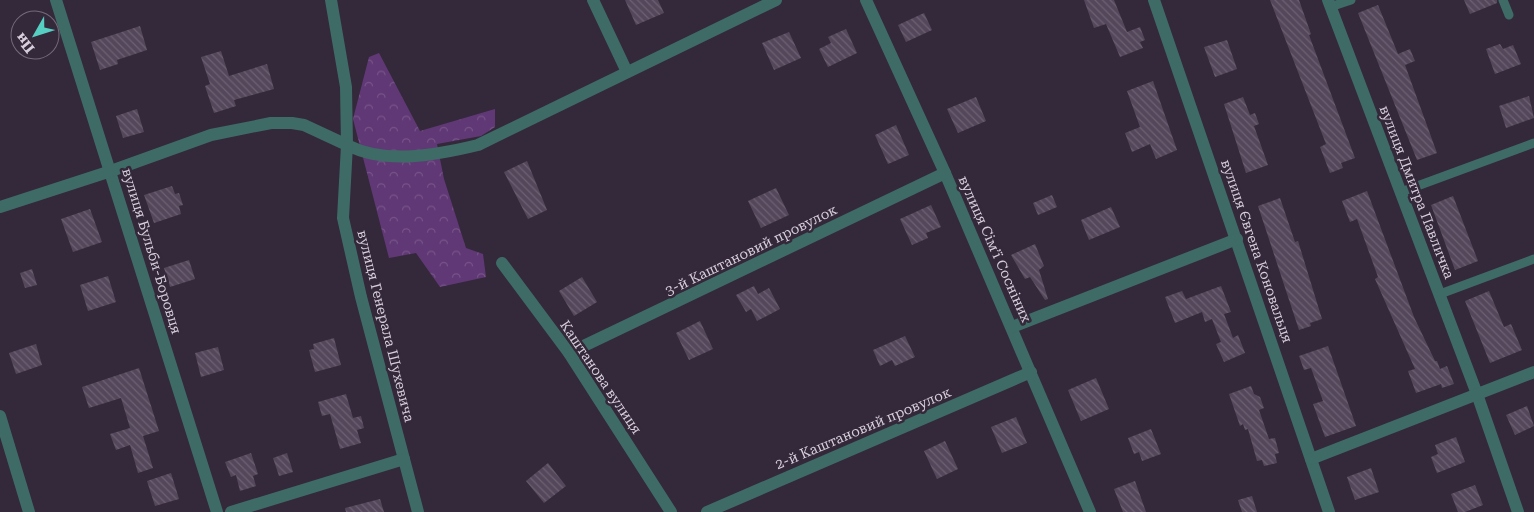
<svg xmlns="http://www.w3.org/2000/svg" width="1534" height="512" viewBox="0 0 1534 512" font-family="'Roboto Serif',serif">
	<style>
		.forest { fill: url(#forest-crowns) }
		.building { fill: url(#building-back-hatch) }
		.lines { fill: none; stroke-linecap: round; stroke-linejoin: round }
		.service { stroke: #3e6b66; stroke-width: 9 }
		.minor { stroke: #3e6b66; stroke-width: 12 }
		.labels { text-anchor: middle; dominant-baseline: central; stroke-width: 5; stroke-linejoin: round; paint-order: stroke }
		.street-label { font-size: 14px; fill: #d6ceda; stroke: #34283b }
	</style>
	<defs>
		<pattern id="forest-crowns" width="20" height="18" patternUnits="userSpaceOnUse" patternTransform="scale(1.25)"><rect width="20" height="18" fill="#603875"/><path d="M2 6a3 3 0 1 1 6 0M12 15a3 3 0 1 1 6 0" fill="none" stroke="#765488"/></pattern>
		<pattern id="building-back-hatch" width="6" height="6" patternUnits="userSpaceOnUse" patternTransform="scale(1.25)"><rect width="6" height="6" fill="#54475b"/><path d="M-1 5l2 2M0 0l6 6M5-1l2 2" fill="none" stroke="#6c6072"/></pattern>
	</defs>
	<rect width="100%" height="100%" fill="#34283b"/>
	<path class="forest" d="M379,53L420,131L495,109V127L481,136L437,144L444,179L466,248L483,254L486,277L440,287L416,253L389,258L353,119L369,57Z"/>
	<g class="building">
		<path d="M625,0H658L664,13L636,25Z"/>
		<path d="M1084,0H1114L1127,32L1140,27L1145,40L1140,42L1143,48L1120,57L1106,24L1094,28Z"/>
		<path d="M1270,0H1299L1311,34L1309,35L1355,158L1341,163L1343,168L1330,173L1320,147L1326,144Z"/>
		<path d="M1464,0H1497V3L1470,14Z"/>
		<path d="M1378,5L1398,54L1410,49L1415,61L1405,65L1437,153L1417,160L1358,13Z"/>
		<path d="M924,13L932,30L906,42L898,25Z"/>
		<path d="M140,26L147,50L117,60L118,64L100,70L91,42Z"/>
		<path d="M846,29L857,53L828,67L819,49L831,43L828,37Z"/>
		<path d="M789,32L801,58L774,70L762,43Z"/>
		<path d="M1227,40L1237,69L1215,77L1204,47Z"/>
		<path d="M1500,44L1503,49L1513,45L1521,64L1495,74L1486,49Z"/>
		<path d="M221,51L229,76L267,64L274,89L234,100L236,106L214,113L205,86L210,84L201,57Z"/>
		<path d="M1153,81L1177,150L1156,159L1150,144L1132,152L1125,133L1140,127L1127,91Z"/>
		<path d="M1529,96L1534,118L1506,128L1499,106Z"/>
		<path d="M976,97L986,121L958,133L947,109Z"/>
		<path d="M1243,97L1250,115L1255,113L1259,124L1254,126L1268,165L1246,173L1224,104Z"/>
		<path d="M137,109L144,132L123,138L116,116Z"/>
		<path d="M896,125L909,155L888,164L875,135Z"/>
		<path d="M527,161L547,210L528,219L504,172Z"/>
		<path d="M172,186L175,194L179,193L183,205L179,206L181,214L154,223L144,195Z"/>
		<path d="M776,188L789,215L761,228L748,201Z"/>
		<path d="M1367,191L1414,317L1435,361H1437L1440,369L1447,366L1454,384L1442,388L1441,384L1416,393L1408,371L1415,369L1375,279L1378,277L1357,219L1350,222L1342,201Z"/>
		<path d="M1052,195L1057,207L1038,215L1033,203Z"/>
		<path d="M1453,196L1478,261L1455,270L1431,205Z"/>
		<path d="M1280,198L1295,242L1298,241L1322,319L1310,323L1311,326L1299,330L1258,206Z"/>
		<path d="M931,205L941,227L926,233L928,238L912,245L900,219Z"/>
		<path d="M1111,207L1120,227L1089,240L1081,220Z"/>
		<path d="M90,209L102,242L73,252L61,219Z"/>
		<path d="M1035,244L1044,266L1039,270L1048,299L1045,300L1030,277L1025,279L1011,255Z"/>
		<path d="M189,260L195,279L170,287L164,268Z"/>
		<path d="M32,269L37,285L25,288L20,273Z"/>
		<path d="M108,276L116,302L88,311L80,285Z"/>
		<path d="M582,277L597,302L574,316L559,291Z"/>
		<path d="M754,286L758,294L769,288L780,309L757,321L751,309L746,312L736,295Z"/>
		<path d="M1221,286L1231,312L1224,314L1233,338L1238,335L1245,353L1224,362L1216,344L1221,342L1212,319L1205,322L1202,312L1175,323L1165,297L1182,291L1186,299Z"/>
		<path d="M1489,291L1504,327L1511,324L1522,350L1490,363L1465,301Z"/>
		<path d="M700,321L713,349L689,360L676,333Z"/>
		<path d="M905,336L915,357L895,366L892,360L880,366L873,350Z"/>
		<path d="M334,338L341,365L315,372L309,350L314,349L313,344Z"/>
		<path d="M36,344L42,365L16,374L9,353Z"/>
		<path d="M1328,346L1356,426L1325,437L1313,404L1323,401L1311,368L1304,370L1299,356Z"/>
		<path d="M218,347L224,370L201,377L195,353Z"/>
		<path d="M139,368L159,431L143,436L153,468L138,473L130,445L116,450L110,434L130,428L121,398L89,408L82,387Z"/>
		<path d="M1096,378L1109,409L1081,421L1068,390Z"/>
		<path d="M1251,386L1254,394L1260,397L1264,408L1259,410L1269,439L1275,438L1279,453L1275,454L1277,463L1264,466L1262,460L1257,461L1248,429L1245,430L1243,424L1240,426L1229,394Z"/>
		<path d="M346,394L353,418L361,416L364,428L357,430L361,443L340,449L330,414L322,416L318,402Z"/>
		<path d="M1527,406L1534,426L1515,435L1506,415Z"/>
		<path d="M1016,417L1027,443L1002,453L991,427Z"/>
		<path d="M1151,429L1161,454L1142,461L1139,452L1134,454L1128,438Z"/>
		<path d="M1456,437L1465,462L1437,473L1431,457L1438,454L1435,445Z"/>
		<path d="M945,441L958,469L937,479L924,451Z"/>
		<path d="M251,453L258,474L253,476L256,486L240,491L236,475L231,477L225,462Z"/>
		<path d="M287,453L293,472L279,476L273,458Z"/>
		<path d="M548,463L566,486L544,503L526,481Z"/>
		<path d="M1371,468L1379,492L1355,500L1347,477Z"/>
		<path d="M171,473L179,499L155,506L147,481Z"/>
		<path d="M1135,481L1146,512H1123L1114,489Z"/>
		<path d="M1475,485L1483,505L1465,512H1458L1451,494Z"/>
		<path d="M1252,496L1257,512H1242L1238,500Z"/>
		<path d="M380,499L384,512H346L345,508Z"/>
	</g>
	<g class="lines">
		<g class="service">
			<path d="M1503,0L1509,15"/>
			<path d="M1330,7L1351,0"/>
			<path d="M1401,192L1534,143"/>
			<path d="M1440,294L1534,259"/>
		</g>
		<g class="minor">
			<path d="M56,0L217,512"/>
			<path d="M331,0L346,87L347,145C386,165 437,155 478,145L776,0"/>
			<path d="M593,0L627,72"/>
			<path d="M866,0L945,173L1090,512"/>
			<path d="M1154,0L1329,512"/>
			<path d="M1328,0L1477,394L1518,512"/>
			<path d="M0,207L111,171L211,135L271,123H292L304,125L347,145L343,218L361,297L418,512"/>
			<path d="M502,263L569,353L671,512"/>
			<path d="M1012,327L1237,239"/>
			<path d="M569,353L945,173"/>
			<path d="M0,416L29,512"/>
			<path d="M1311,459L1534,372"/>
			<path d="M231,512L404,459"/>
			<path d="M707,512L1031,372"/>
		</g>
	</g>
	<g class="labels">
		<g class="street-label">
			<text transform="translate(1417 192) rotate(69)">вулиця Дмитра Павличка</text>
			<text transform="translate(995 249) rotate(66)">вулиця Сім’ї Сосніних</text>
			<text transform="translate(751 250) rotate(-26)">3-й Каштановий провулок</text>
			<text transform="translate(152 251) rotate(73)">вулиця Бульби-Боровця</text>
			<text transform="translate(1257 251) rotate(71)">вулиця Євгена Коновальця</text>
			<text transform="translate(386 326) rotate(76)">вулиця Генерала Шухевича</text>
			<text transform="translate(601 377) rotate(56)">Каштанова вулиця</text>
			<text transform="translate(863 428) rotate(-23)">2-й Каштановий провулок</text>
		</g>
	</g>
	<g transform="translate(35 35) rotate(231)"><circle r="24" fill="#34283b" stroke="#756a7b"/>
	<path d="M0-4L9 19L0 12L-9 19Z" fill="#57cec2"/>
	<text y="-8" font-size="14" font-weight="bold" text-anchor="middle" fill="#d6ceda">Пн</text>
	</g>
</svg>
